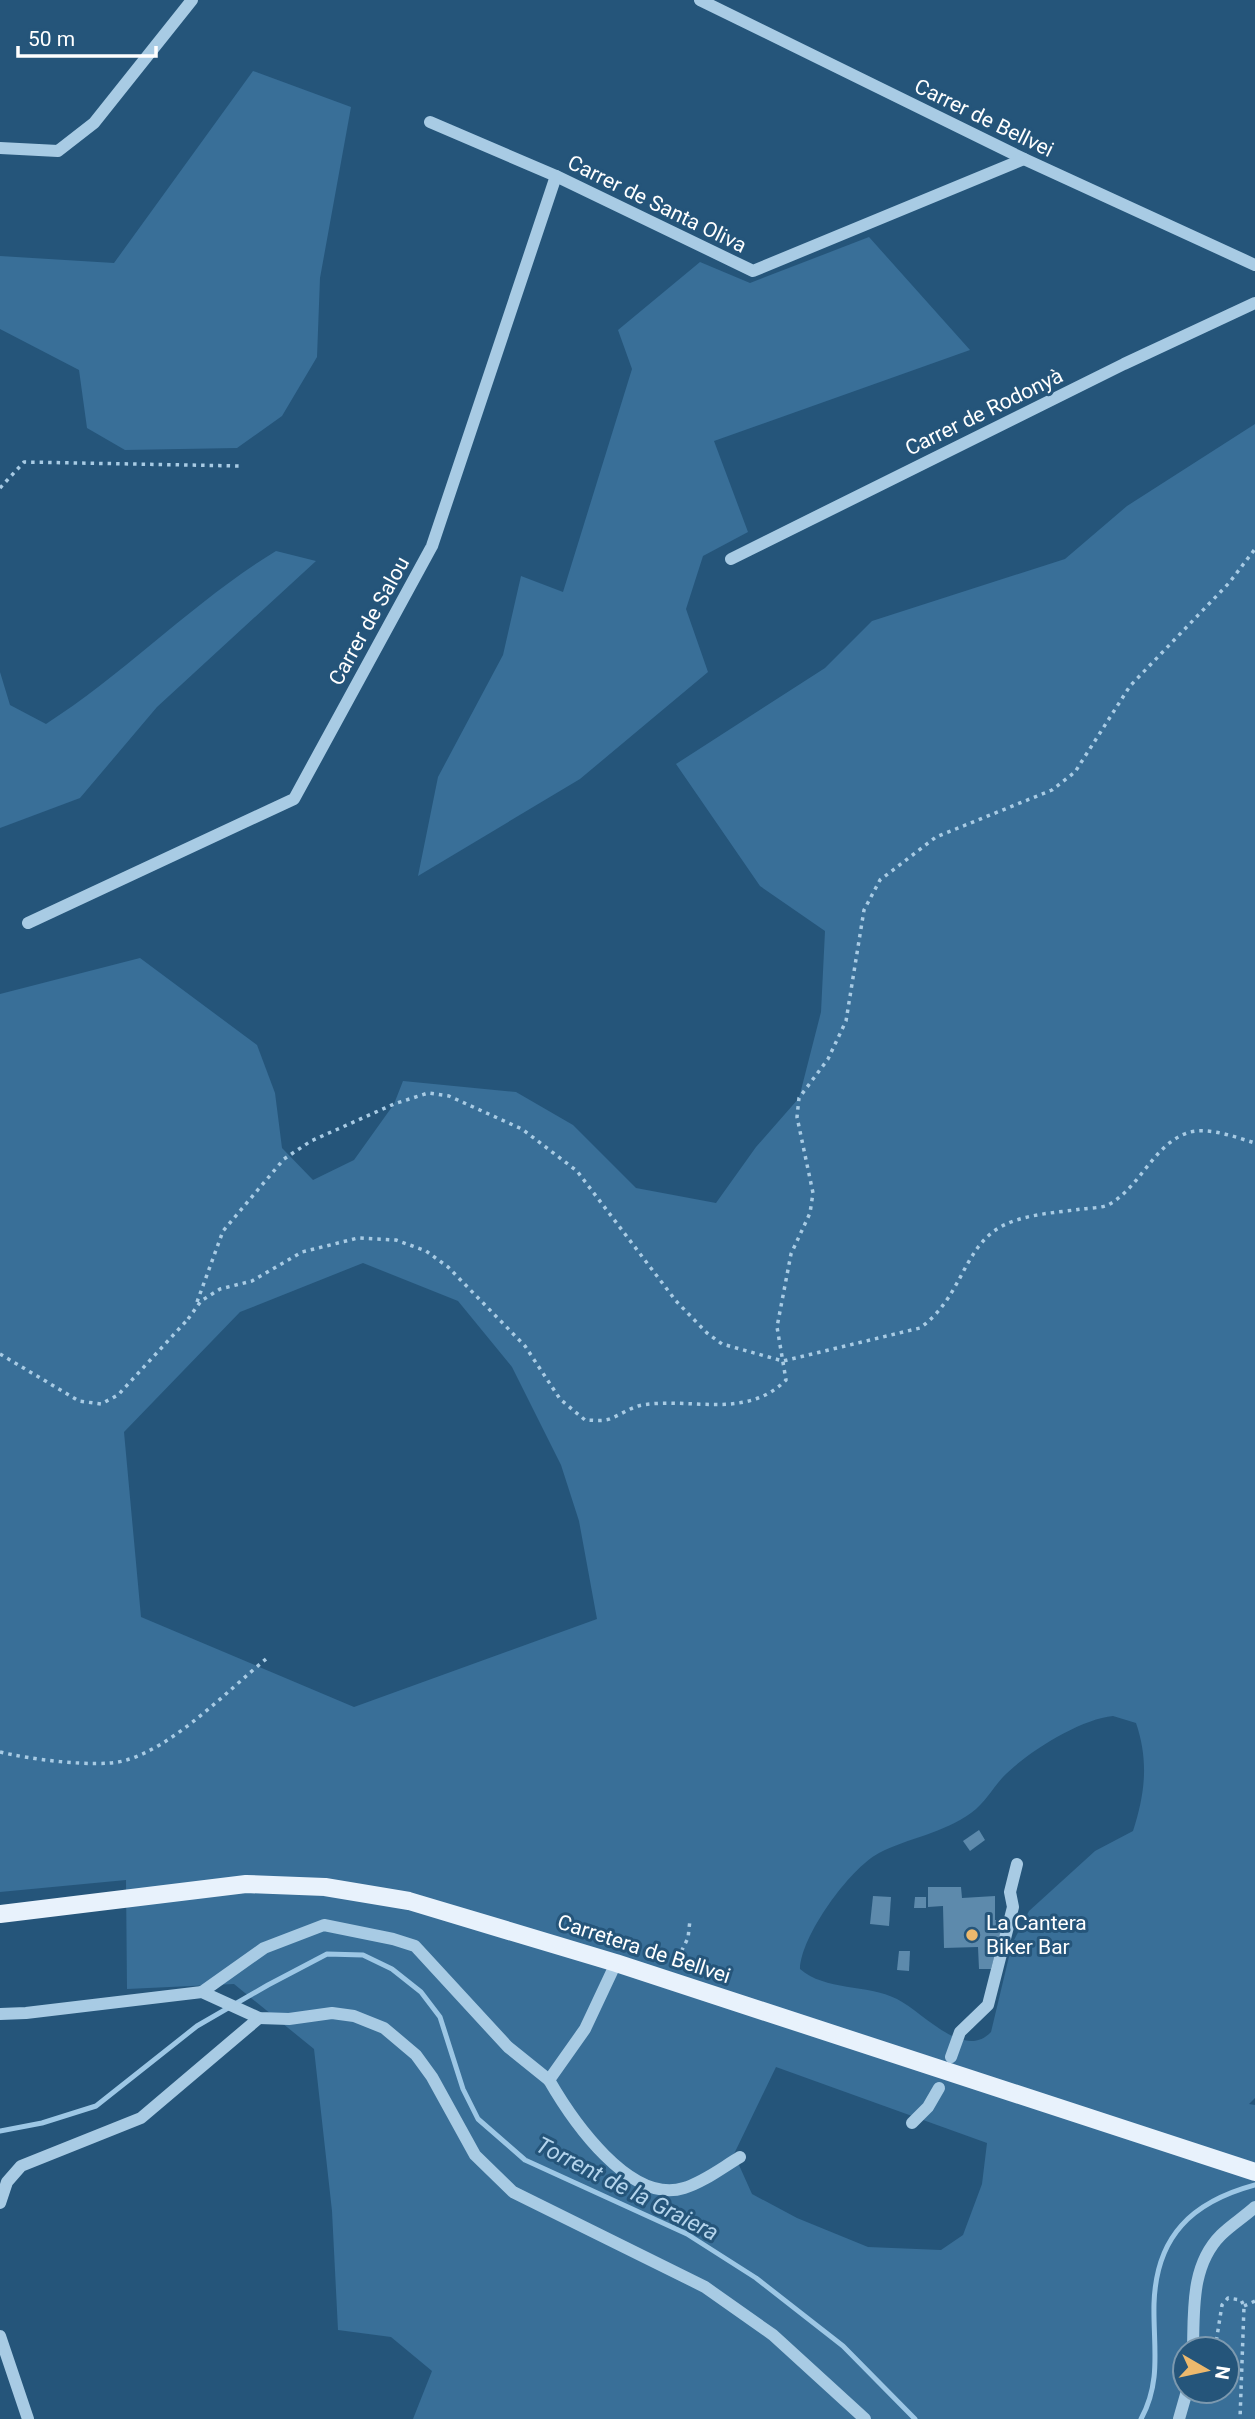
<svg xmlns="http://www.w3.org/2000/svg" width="1255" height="2419" viewBox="0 0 1255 2419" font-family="Roboto,sans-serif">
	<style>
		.green { fill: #396f98; fill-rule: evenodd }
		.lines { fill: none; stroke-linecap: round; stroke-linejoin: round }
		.stream { stroke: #9dc7e5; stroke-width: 5 }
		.building { fill: #5d8aac }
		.path { stroke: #a8cbe4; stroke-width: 3.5; stroke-dasharray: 3.5 5; stroke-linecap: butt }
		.minor { stroke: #a8cbe4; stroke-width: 12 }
		.major { stroke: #e8f2fc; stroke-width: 18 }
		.poi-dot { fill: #edb96d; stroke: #25557a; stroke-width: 2.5 }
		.labels { text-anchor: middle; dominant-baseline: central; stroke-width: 6; stroke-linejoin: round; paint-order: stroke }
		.street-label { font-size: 21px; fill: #fff; stroke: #25557a }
		.poi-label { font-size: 21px; fill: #fff; stroke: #25557a; text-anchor: start }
		.water-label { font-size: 23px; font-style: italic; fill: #b4d4ec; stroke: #25557a }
	</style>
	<rect width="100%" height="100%" fill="#25557a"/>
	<g class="green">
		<path d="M253,71L351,107L320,278L317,357L282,416L237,448L125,450L87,428L79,370L0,329V256L114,263Z"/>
		<path d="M869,237L970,350L714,441L748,532L703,556L686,609L708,672L580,779L418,876L438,777L503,655L521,576L563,592L632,369L618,330L700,262L750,283Z"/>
		<path d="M1255,424V2098L1249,2104L1255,2105V2419H413L432,2371L391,2337L338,2330L332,2211L314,2049L234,1984L127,1989L126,1880L0,1892V994L140,958L257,1045L275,1093L282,1148L313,1180L354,1160L394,1104L403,1081L516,1092L573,1125L636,1188L716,1203L756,1147L799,1098L821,1012L825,931L760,886L676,764L825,668L872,621L1065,559L1127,506ZM363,1263L458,1301L512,1367L561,1465L579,1521L597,1619L354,1707L141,1617L124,1432L240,1312ZM1113,1716L1136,1723C1149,1761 1145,1794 1133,1831L1095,1851L1029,1911L1012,1944L991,2032C964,2061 923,2012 897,1999C867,1984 825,1991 800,1969C801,1936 849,1869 879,1853C908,1838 944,1833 971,1813C985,1803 992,1789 1003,1777C1026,1753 1080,1719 1113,1716ZM776,2067L987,2143L982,2184L963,2235L941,2250L868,2247L797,2218L752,2194L734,2154ZM1185,2349H1227V2391H1185Z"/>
		<path d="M276,551L316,561L157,707L80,798L0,828V672L10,705L46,724C127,672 194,601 276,551Z"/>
	</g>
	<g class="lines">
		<g class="stream">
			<path d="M0,2131L42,2123L96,2106L197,2026L268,1985L327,1954L363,1955L392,1969L421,1992L440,2017L463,2089L478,2119L525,2160L687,2234L756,2278L843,2346L915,2419"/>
			<path d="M1141,2419C1162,2381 1153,2345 1154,2304C1156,2236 1192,2202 1255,2185"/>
		</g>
	</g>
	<g class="building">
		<path d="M979,1830L985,1840L970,1851L963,1841Z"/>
		<path d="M928,1887H961L962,1898L995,1896V1920H1004L991,1969H979L978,1947L944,1948L943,1906L928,1907Z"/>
		<path d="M873,1896L891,1897L889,1926L870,1924Z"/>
		<path d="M915,1897H926V1908H914Z"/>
		<path d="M899,1951H910L909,1971L897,1970Z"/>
	</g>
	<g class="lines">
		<g class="path">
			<path d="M0,488L24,462L241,466"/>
			<path d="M197,1302L223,1231L284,1159L311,1141L394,1104L428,1093L449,1096L522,1129L577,1171L676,1301L707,1333L722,1344L783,1361L920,1328C960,1299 962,1255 994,1231C1018,1214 1054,1213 1082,1209C1090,1208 1101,1208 1108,1205C1140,1188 1153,1145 1187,1133C1207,1126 1235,1137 1255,1143"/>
			<path d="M188,1319L201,1301L220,1289L252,1281L302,1252L358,1238L396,1240L426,1251L448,1267L525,1346L560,1399L585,1420C594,1420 604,1422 612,1418C622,1414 631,1407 642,1405C691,1397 746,1420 786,1380L777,1327L791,1254L810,1213L813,1193L797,1117L799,1098L828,1059L846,1021L864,910L880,880L936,837L1052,790L1075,772L1130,686L1229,583L1255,549"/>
			<path d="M0,1354L79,1401L101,1404L118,1395L189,1318"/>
			<path d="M0,1752C28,1759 95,1768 123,1761C173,1748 226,1692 266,1659"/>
			<path d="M674,1966L688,1938L690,1920"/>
			<path d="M1244,2306L1255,2301"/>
			<path d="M1215,2349L1222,2305L1228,2298L1241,2300L1244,2306L1240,2419"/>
		</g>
		<g class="minor">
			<path d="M700,0L1024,159L1255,265"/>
			<path d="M430,122L556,176L753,271L1024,159"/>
			<path d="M0,148L58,151L94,123L192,0"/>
			<path d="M731,559L1124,364L1255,303"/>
			<path d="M28,923L294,799L432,546L556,176"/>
			<path d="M616,1963L585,2029L549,2080C572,2120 630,2205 684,2188C704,2182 723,2167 740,2157"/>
			<path d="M202,1992L264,1948L324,1925L393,1939L415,1946L508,2047L549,2080"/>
			<path d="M0,2014L26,2013L202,1992L259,2018L289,2019L332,2013L354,2016L384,2028L416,2055L432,2077L475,2155L513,2192L705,2287L773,2335L865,2419"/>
			<path d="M951,2057L960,2032L988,2005L1013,1907L1010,1892L1017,1864"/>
			<path d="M912,2123L928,2107L939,2088"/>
			<path d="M0,2203L7,2182L21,2166L141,2118L259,2018"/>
			<path d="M0,2336L28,2419"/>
			<path d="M1193,2349C1194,2309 1191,2265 1221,2235C1231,2225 1244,2217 1255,2207"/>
			<path d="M1179,2419L1187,2391"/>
		</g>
		<path class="major" d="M0,1914L246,1884L325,1887L409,1901L616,1963L1255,2172"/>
	</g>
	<circle class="poi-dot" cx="972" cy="1935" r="7"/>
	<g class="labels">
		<g class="street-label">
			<text transform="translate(984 118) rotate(26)">Carrer de Bellvei</text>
			<text transform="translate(657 204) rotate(26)">Carrer de Santa Oliva</text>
			<text transform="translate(984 412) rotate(-26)">Carrer de Rodonyà</text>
			<text transform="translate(369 621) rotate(-61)">Carrer de Salou</text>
			<text transform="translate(644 1949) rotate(18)">Carretera de Bellvei</text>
		</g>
		<g class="poi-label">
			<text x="986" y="1923">La Cantera<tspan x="986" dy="24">Biker Bar</tspan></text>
		</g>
		<g class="water-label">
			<text transform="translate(627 2189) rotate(27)">Torrent de la Graiera</text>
		</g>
	</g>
	<g transform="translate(1206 2370) rotate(99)"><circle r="33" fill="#25557a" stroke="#7c99af" stroke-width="2"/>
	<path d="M0-5L12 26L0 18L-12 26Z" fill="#edb96d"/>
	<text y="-10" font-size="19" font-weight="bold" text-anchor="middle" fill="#ffffff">N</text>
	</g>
	<path d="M18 46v10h138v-10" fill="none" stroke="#ffffff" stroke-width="3.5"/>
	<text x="28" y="46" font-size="21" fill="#ffffff" stroke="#25557a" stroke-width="5" paint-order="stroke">50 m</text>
</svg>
